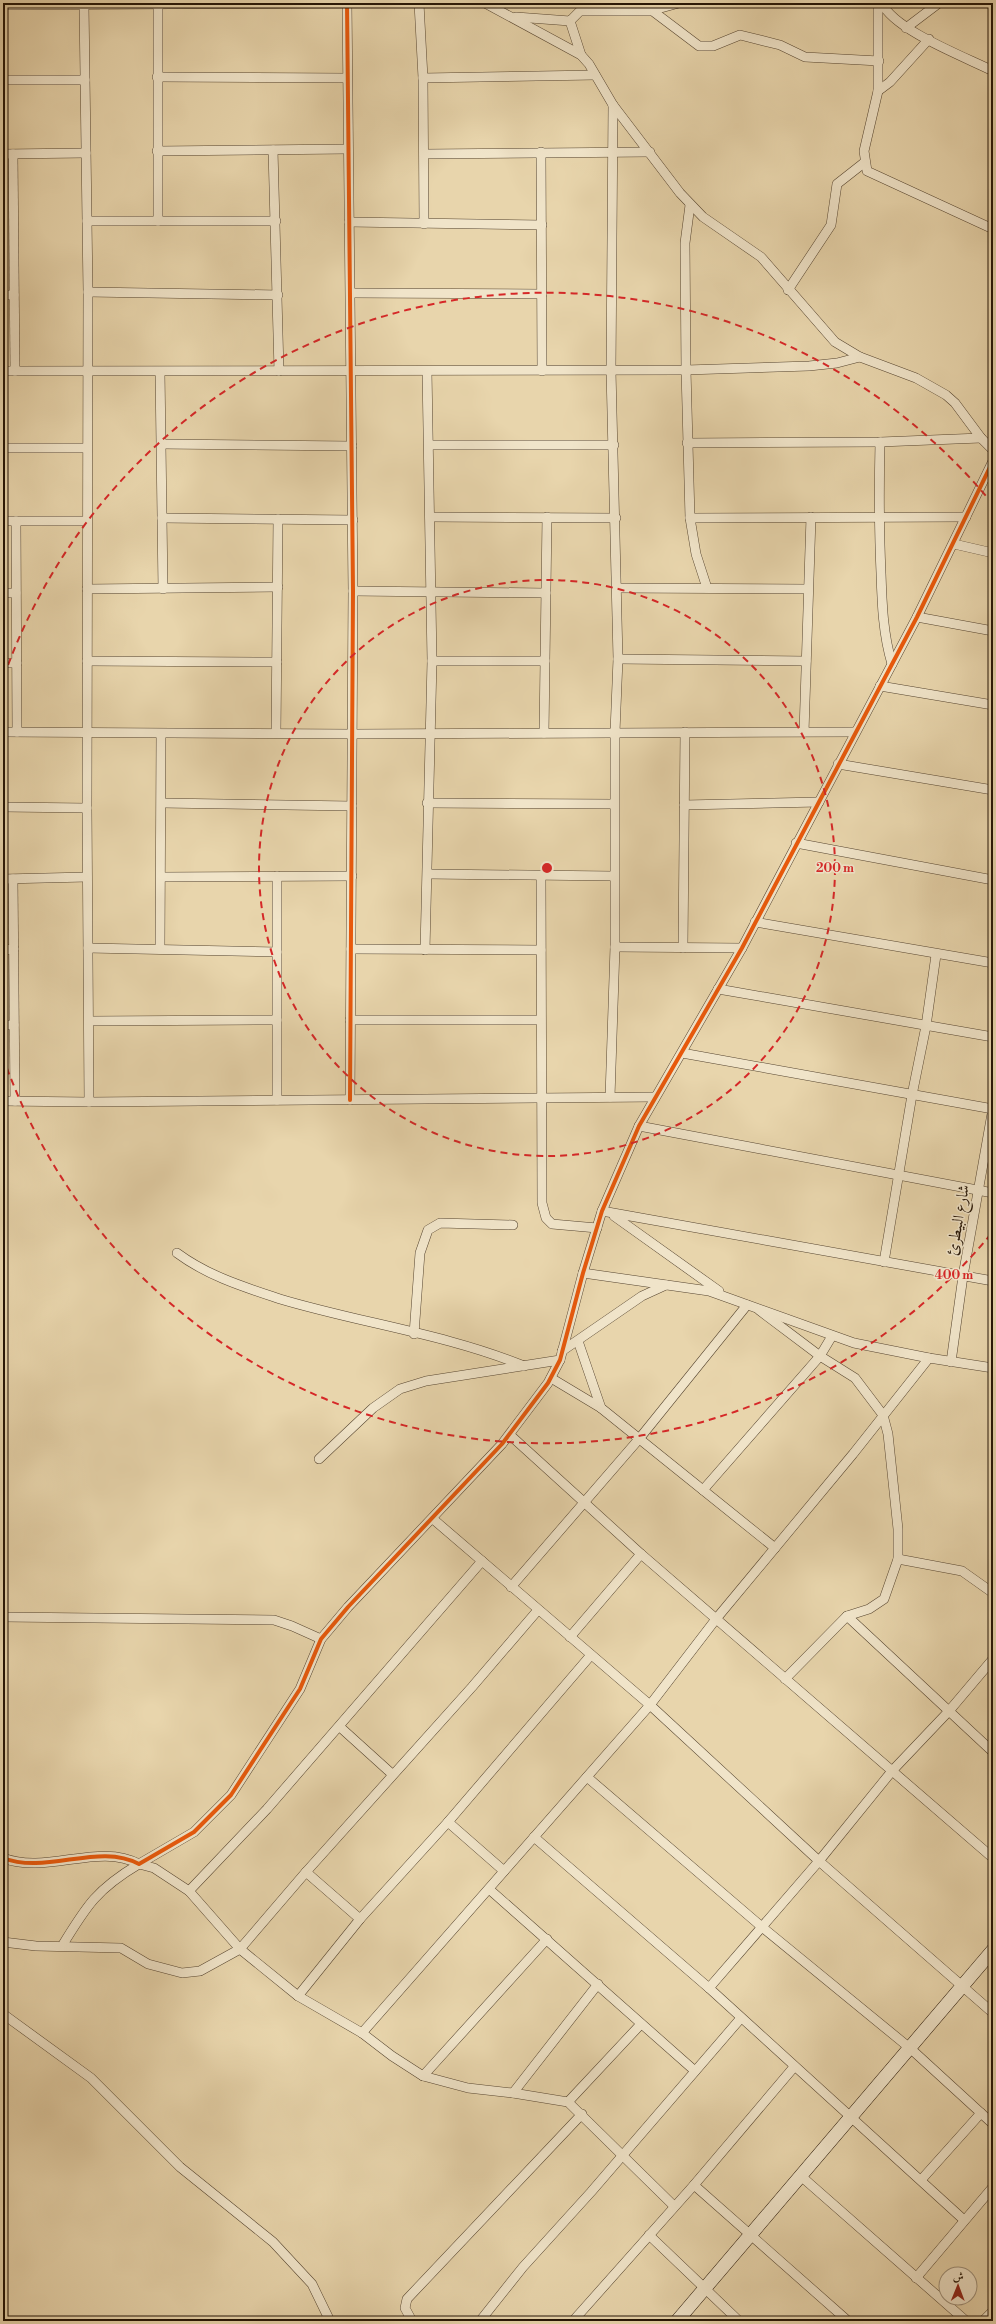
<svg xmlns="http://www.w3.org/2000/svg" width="996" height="2324" viewBox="0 0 996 2324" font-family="'Libre Bodoni',Amiri,serif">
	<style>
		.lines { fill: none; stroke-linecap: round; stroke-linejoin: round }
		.minor-casing { stroke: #564530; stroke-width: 10 }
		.secondary-casing { stroke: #251506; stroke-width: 14 }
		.minor { stroke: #f0e4c9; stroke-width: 9 }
		.secondary { stroke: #f0e4c9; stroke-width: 13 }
		.cycleway-casing { stroke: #f0e4c9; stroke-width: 6 }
		.cycleway { stroke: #e8590c; stroke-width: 4 }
		.ring { fill: none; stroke: #d62828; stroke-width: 2; stroke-dasharray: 7 5 }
		.labels { text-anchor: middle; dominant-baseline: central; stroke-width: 3; stroke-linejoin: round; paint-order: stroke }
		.street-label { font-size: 16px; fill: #251506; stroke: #f0e4c9 }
		.centre { fill: #d62828; stroke: #f0e4c9; stroke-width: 2 }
		.ring-label { font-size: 12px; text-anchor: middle; font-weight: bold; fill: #d62828; stroke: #f0e4c9; stroke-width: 3; stroke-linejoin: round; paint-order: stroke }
	</style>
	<rect width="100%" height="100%" fill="#e8d5ac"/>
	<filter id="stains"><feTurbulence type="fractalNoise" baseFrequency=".005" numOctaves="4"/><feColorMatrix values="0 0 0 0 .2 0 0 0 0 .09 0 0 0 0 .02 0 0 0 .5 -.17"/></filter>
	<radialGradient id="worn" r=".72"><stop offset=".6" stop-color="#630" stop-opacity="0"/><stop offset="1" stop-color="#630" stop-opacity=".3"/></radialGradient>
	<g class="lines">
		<defs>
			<g id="minor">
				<path d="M347,3L353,591L350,1100"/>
				<path d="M419,3L423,78L424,224"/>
				<path d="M485,3L581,55L589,64L613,105L680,193L703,217L761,257L835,342L860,357L916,378L946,395L955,403L981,438L993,450"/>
				<path d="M642,3L699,46H713L740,35L780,45L805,57L879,61"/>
				<path d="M878,3V91L864,151L867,171L993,229"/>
				<path d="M882,3C894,30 965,57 993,71"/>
				<path d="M158,4V221"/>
				<path d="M3,5L357,3"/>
				<path d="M84,5L88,292L87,808L89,1102"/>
				<path d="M516,17L570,21L580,11H650L679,3"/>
				<path d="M570,21L581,55"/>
				<path d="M906,28L939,3"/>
				<path d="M157,77L347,78"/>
				<path d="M423,78L595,75"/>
				<path d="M3,80H85"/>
				<path d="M878,91L890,82L929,39"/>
				<path d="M273,150L279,371"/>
				<path d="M157,151L348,149"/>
				<path d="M541,152L542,371"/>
				<path d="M3,154L86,153"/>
				<path d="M13,154L15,371"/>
				<path d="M424,154L650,152"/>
				<path d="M690,205L685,243L686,370L690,518L696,554L707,588"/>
				<path d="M87,221H276"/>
				<path d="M349,222L542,225"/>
				<path d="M788,290L831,225L837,184L865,162"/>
				<path d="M88,292L278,295"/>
				<path d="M351,293L542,294"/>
				<path d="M3,295H14"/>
				<path d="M3,371L686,370L809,366L837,363L860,357"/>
				<path d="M160,372L163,589"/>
				<path d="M880,442C879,486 879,529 881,573C882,604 883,634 892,664"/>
				<path d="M687,443L880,442L981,438"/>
				<path d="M161,444L352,446"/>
				<path d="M429,445H614"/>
				<path d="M3,448H87"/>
				<path d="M430,517L616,518"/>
				<path d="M162,518L353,520"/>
				<path d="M690,518L966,517"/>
				<path d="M3,521H87"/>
				<path d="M16,521L17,732"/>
				<path d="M954,544L993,553"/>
				<path d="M617,588L808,589"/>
				<path d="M87,589L278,587"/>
				<path d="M353,591L546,593"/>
				<path d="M3,593H16"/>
				<path d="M917,617L993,631"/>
				<path d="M618,659L806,661"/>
				<path d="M87,661L277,662"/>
				<path d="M432,661H545"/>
				<path d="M3,663H17"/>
				<path d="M880,686L993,705"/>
				<path d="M3,732L353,734L855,732"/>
				<path d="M804,732L811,517"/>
				<path d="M276,733L278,519"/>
				<path d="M544,733L547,517"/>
				<path d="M838,764L993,790"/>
				<path d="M162,803L352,806"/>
				<path d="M427,803L614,804"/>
				<path d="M684,805L819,802"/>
				<path d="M3,807L87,808"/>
				<path d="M796,843L993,880"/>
				<path d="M428,874L613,876"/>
				<path d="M277,876V1100"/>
				<path d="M541,876L542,1203L546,1218L552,1224L597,1228"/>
				<path d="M161,877L352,876"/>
				<path d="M3,879L87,877"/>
				<path d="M13,879L15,1101"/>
				<path d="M755,922L993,963"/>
				<path d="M615,947L742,948"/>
				<path d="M88,948L277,952"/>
				<path d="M683,948L685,732"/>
				<path d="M160,949L161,734"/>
				<path d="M351,949L541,950"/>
				<path d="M3,950L14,949"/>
				<path d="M425,950L432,661L427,371"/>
				<path d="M718,989L993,1037"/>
				<path d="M350,1020H540"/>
				<path d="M89,1021L277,1020"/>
				<path d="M3,1025H14"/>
				<path d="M682,1053L993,1109"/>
				<path d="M610,1097L615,947V732L618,659L611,371L613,105"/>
				<path d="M3,1101L89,1102L655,1097"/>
				<path d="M639,1126L993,1193"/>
				<path d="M602,1211L993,1281"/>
				<path d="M614,1216L719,1291"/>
				<path d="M177,1253C208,1276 244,1287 280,1299C360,1323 446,1334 524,1366"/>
				<path d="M884,1262L912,1095L926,1026L936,955"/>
				<path d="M583,1273L709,1291L854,1343L929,1358L993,1368"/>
				<path d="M759,1310L820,1356L855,1378L883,1415L888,1434L898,1529V1559L884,1599L869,1609L847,1616L785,1679"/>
				<path d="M414,1334L420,1253L428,1230L440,1223L513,1225"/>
				<path d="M578,1341L601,1408"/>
				<path d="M562,1351L642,1296L666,1285"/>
				<path d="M951,1362L963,1276L993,1108"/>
				<path d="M551,1378L601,1408L775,1548"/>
				<path d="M510,1435L641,1554L993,1858"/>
				<path d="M319,1459L373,1408L400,1389L426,1381L560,1360"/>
				<path d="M703,1490L820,1356L832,1336"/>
				<path d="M433,1519L650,1705L819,1861L993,2013"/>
				<path d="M898,1559L962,1571L993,1593"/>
				<path d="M482,1561L267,1809L189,1891L240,1949L298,1996L362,2033L392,2056L423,2076L468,2088L513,2093L568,2102L674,2206"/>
				<path d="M511,1587L639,1439L747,1305"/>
				<path d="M847,1616L993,1752"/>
				<path d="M3,1617L274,1620L292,1626L321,1639"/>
				<path d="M570,1637L641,1554"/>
				<path d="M340,1727L392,1774"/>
				<path d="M587,1777L762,1927L911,2049L993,2124"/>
				<path d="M448,1822L504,1871"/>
				<path d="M534,1837L709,1988L964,2220"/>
				<path d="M3,1858C47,1875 99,1842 139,1864L194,1832L231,1795L300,1689L321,1639L348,1607L502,1444L548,1383L560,1360L583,1273L602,1211L639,1126L742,948L819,802L917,617L993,461"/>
				<path d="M306,1872L360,1919"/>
				<path d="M489,1889L695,2071"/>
				<path d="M3,1942L36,1946L121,1948L148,1964L182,1973L200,1971L240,1949L306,1872L472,1687L538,1610"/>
				<path d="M62,1946C87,1905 97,1889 139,1864L154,1868L189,1891"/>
				<path d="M709,1988L819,1861L892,1771L949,1711L993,1659"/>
				<path d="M298,1996L360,1919L448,1822L591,1655"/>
				<path d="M3,2014L91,2078L180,2167L273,2242L312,2284L330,2321"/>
				<path d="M362,2033L650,1705L716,1619L853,1454L929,1358"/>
				<path d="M423,2076L547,1939"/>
				<path d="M513,2093L598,1984"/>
				<path d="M568,2102L641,2024"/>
				<path d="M802,2177L966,2321"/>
				<path d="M921,2180L981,2113"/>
				<path d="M694,2185L848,2321"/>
				<path d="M649,2235L739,2321"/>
				<path d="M916,2278L993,2187"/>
				<path d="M412,2321L405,2308L407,2299L582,2114"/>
				<path d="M480,2321L523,2267L591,2192L741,2018"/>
				<path d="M573,2321L694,2185L794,2067"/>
				<path d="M983,2321L993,2311"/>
			</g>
			<path id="secondary" d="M677,2321L993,1950"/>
		</defs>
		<use href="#minor" class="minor-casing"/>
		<use href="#secondary" class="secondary-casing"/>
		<use href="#minor" class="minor"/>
		<use href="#secondary" class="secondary"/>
		<defs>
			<g id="cycleway">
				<path d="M347,3L353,591L350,1100"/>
				<path d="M3,1858C47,1875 99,1842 139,1864L194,1832L231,1795L300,1689L321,1639L348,1607L502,1444L548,1383L560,1360L583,1273L602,1211L639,1126L742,948L819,802L917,617L993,461"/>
			</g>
		</defs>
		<use href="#cycleway" class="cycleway-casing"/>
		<use href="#cycleway" class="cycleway"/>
	</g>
	<g class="ring">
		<circle cx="547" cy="868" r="288"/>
		<path d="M991 1234A576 576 0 0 1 4 1060M4 676A576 576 0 0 1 991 502"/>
	</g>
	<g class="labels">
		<g class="street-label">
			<text transform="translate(958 1220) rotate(-80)">شارع البيطرئ</text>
		</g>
	</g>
	<circle cx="547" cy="868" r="6" class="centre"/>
	<g class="ring-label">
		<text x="835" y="872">200 m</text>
		<text x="954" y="1279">400 m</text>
	</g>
	<rect width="996" height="2324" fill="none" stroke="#e8d5ac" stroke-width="16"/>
	<rect x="4" y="4" width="988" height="2316" fill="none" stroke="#251506" stroke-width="2"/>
	<rect x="8" y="8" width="980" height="2308" fill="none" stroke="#251506"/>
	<g transform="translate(958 2286) rotate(1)"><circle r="19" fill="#f0e4c9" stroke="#9f917b"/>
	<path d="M0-3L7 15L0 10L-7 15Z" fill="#8f2418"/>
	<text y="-6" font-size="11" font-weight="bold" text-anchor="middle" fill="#251506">ش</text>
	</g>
	<rect width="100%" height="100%" filter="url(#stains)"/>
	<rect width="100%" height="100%" fill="url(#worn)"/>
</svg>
